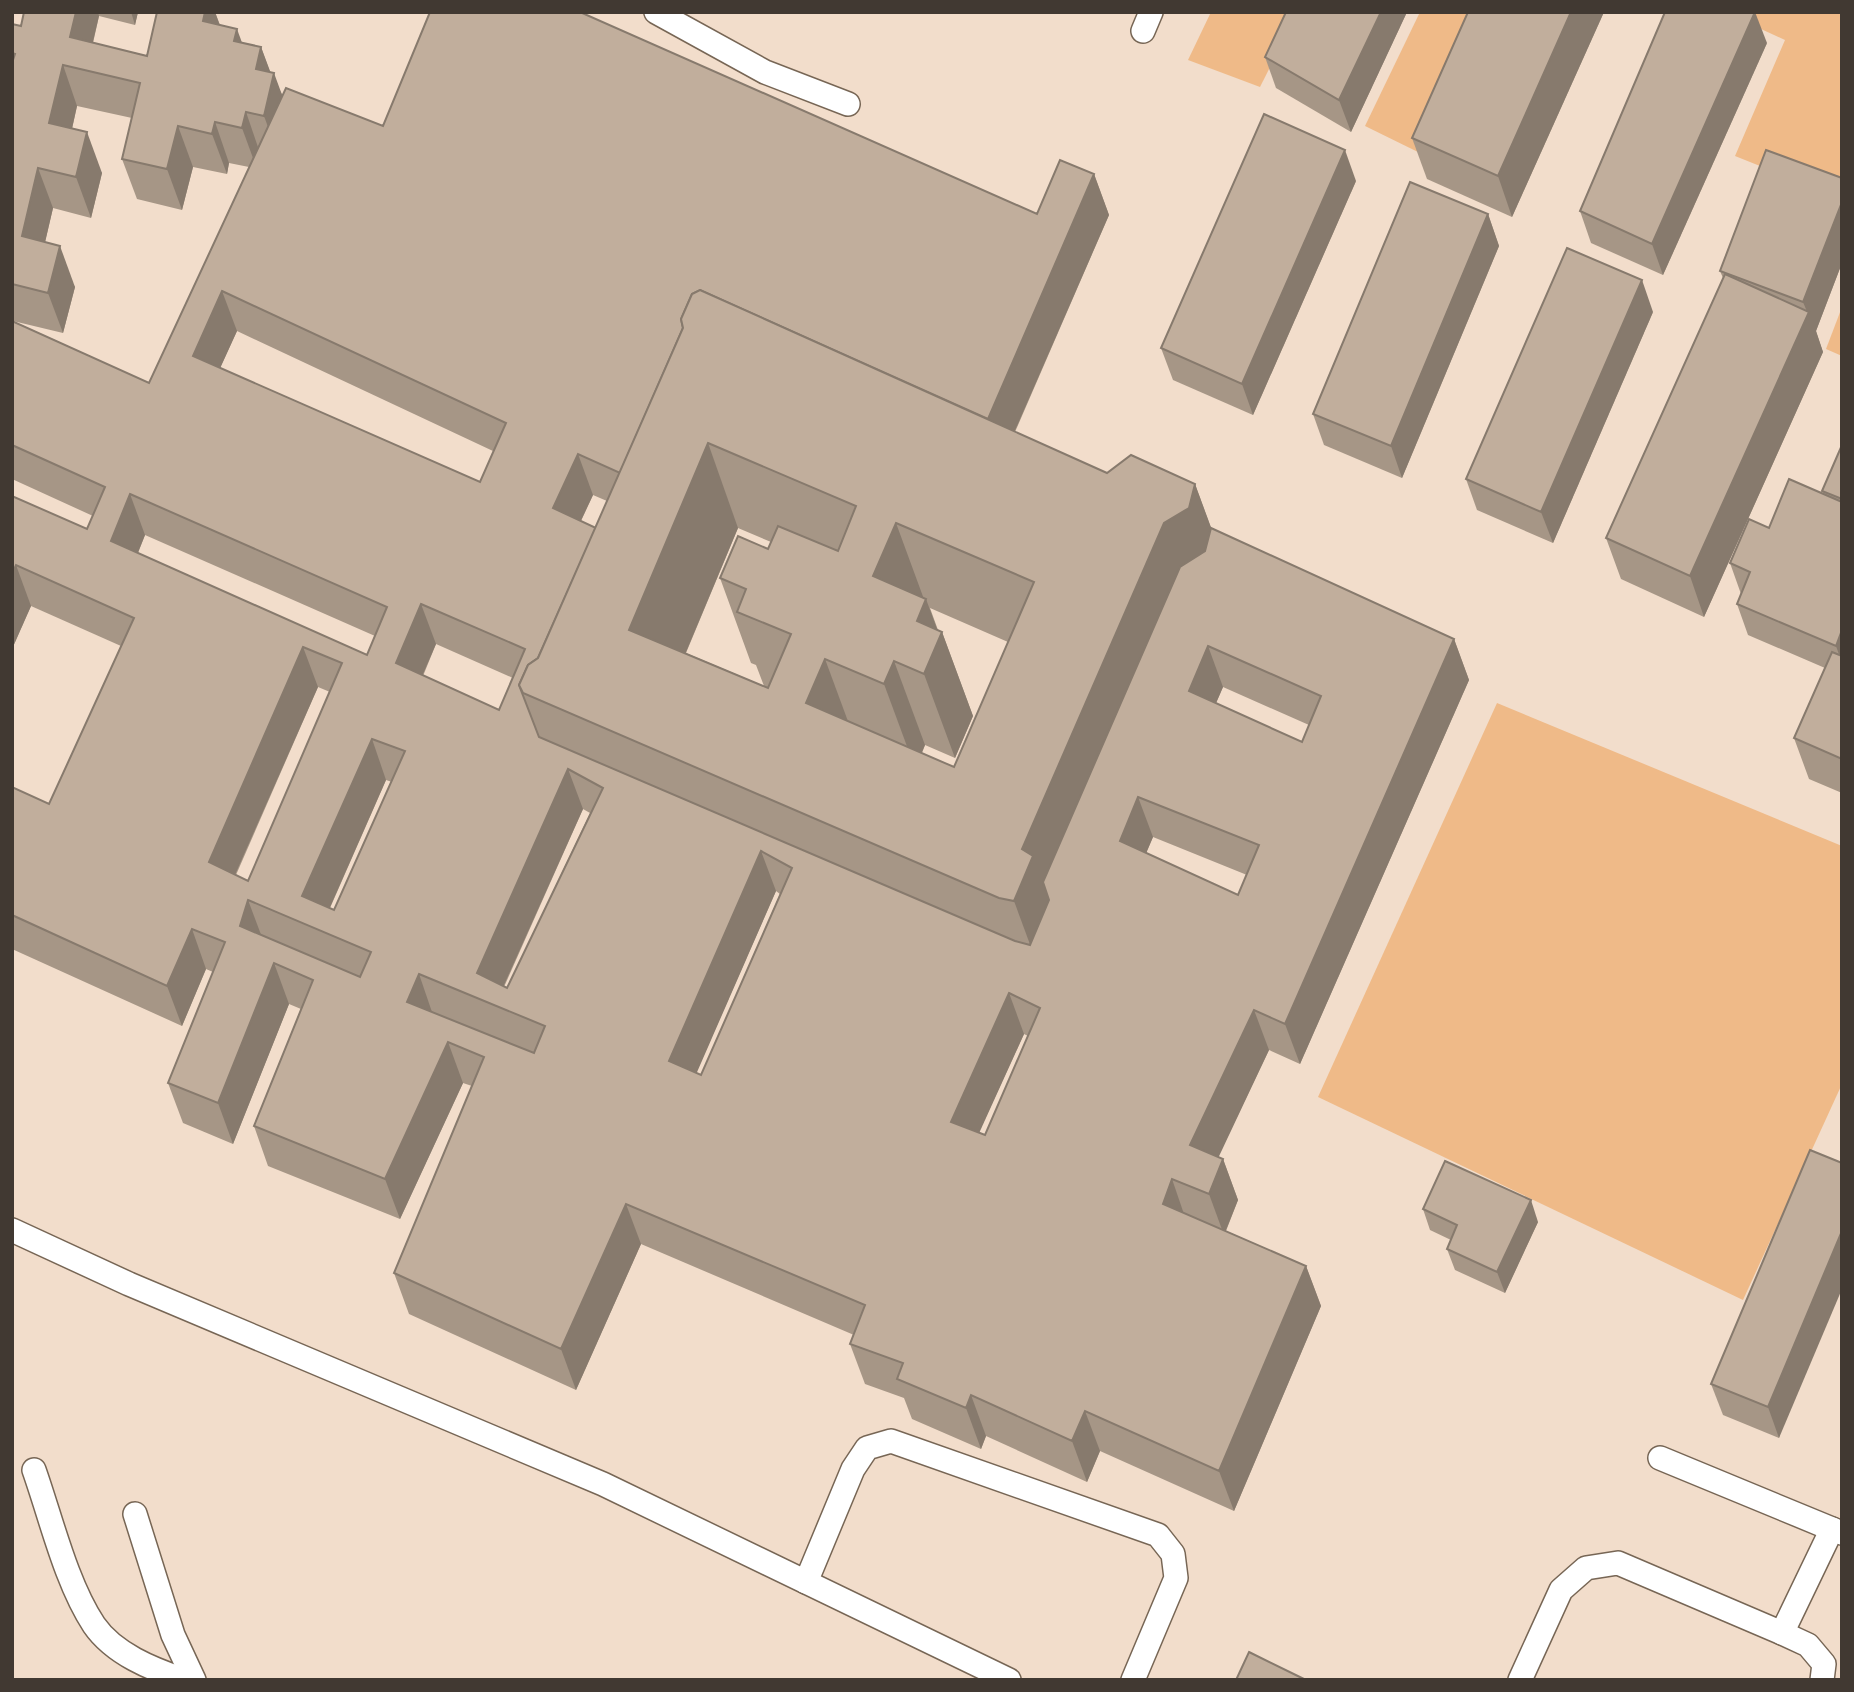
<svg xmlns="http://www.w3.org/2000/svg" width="1854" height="1692" viewBox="0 0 1854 1692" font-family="'Source Sans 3',sans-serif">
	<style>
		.grass { fill: #efba88 }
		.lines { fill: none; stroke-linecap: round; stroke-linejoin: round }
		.service-casing { stroke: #765; stroke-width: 26 }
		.service { stroke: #fff; stroke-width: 23 }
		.wall { fill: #a69686; fill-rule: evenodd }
		.shaded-wall { fill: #877a6d }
		.building { fill: #c1ae9c; stroke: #877a6d; stroke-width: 2; fill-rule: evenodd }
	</style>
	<rect width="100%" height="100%" fill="#f2ddcb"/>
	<g class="grass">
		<path d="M1211,12H1298L1260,87L1188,60Z"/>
		<path d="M1420,12H1487L1420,153L1365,126Z"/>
		<path d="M1724,12H1842V199L1735,156L1785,40Z"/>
		<path d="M1842,307V356L1826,349Z"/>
		<path d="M1497,703L1842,846V1084L1743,1300L1318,1097Z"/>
	</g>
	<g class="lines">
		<defs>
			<g id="service">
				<path d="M656,12L765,72L848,104"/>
				<path d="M1143,31L1151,12"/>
				<path d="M12,1230L129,1284L603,1484L1009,1680"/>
				<path d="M1660,1458L1832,1529"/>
				<path d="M34,1470C51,1518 66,1583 94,1625C114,1654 152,1669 184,1680"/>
				<path d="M135,1514L173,1635L194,1680"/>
				<path d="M806,1582L853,1469L867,1448L891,1441L1158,1535L1173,1554L1176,1578L1133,1680"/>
				<path d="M1782,1633L1808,1645L1824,1664L1822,1680"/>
				<path d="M1520,1680L1561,1590L1586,1568L1618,1563L1782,1633L1832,1529L1842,1533"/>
			</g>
		</defs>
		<use href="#service" class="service-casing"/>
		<use href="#service" class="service"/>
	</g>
	<g class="wall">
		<path d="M24,12H138L135,25L99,16L93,43L147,56L157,12H215L220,25L242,43L261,47L270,72L283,96L383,126L1037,214L1094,174L1109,215L1015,432L1107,473L1195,484L1211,528L1454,639L1469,680L1300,1064L1269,1050L1218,1157L1223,1159L1238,1200L1226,1231L1306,1266L1321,1306L1234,1511L1100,1451L1087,1482L986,1436L981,1449L912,1419L904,1398L865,1384L850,1344L854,1335L641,1244L576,1390L409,1314L394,1273L472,1086L463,1083L400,1219L268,1166L254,1126L301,1009L289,1004L233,1144L183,1123L168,1083L213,972L206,969L182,1026L12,949V787L49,804L121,646L31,606L12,649V496L87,529L93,516L12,479V24L21,26ZM77,106L132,118L122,159L137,199L182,210L193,167L227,174L229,163L249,167L149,383L13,321L63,333L75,287L45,242L53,208L91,218L102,173L72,129ZM237,331L493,451L480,482L220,368ZM593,495L607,501L596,528L581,521ZM738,528L771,542L768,549L720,578L751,663L756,665L764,686L686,653ZM145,535L375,636L367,655L138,553ZM930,608L1008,642L954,767L922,753L925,745L955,758L973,716L942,632L938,630ZM436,644L513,678L499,710L423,676ZM318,687L330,692L248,881L236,875ZM1223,687L1309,725L1302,742L1216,703ZM386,780L392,782L334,910L330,908ZM583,809L590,813L507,988L504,987ZM1153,837L1247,875L1238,895L1146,853ZM776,891L780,894L701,1075L696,1073ZM1024,1034L1028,1036L985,1135L979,1132Z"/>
		<path d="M1286,12H1407L1351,132L1276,88L1265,57Z"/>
		<path d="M1468,12H1604L1512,217L1427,179L1412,138Z"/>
		<path d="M1767,43L1663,275L1591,243L1580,211Z"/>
		<path d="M1842,178V263L1816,331L1823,352L1704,617L1621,579L1606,538L1723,278L1720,271Z"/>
		<path d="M1356,181L1253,415L1173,380L1161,348Z"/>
		<path d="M1488,214L1499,246L1402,478L1324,445L1313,414Z"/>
		<path d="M1653,312L1553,543L1477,510L1466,479Z"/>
		<path d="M1842,445V793L1809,779L1794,738L1825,668L1748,635L1737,604L1741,594L1730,563L1769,528L1823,494L1822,491Z"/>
		<path d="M1842,1163L1779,1438L1723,1415L1711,1384Z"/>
		<path d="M1423,1209L1538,1222L1505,1293L1455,1270L1447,1249L1451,1240L1430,1230Z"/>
	</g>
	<g class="shaded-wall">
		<path d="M76,12H98L99,16L86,71L70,37Z"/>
		<path d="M131,12H138L135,25Z"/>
		<path d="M205,12H215L224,37L203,21Z"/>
		<path d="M1381,12H1407L1351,132L1339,100Z"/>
		<path d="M1571,12H1604L1512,217L1498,176Z"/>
		<path d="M1755,12L1767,43L1663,275L1652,244Z"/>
		<path d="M237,29L252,70L234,41Z"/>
		<path d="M261,47L273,79L274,73L289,114L279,157L264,116L256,69Z"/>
		<path d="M63,65L77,106L64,164L49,123Z"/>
		<path d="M246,112L260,153L257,169L242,128Z"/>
		<path d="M215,122L229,163L227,174L212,134Z"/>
		<path d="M178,126L193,167L182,210L167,169Z"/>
		<path d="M87,132L102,173L91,218L76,177Z"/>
		<path d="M1345,150L1356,181L1253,415L1242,384Z"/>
		<path d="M38,168L53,208L37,277L22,236Z"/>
		<path d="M1094,174L1109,215L989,490L974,450Z"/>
		<path d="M1842,202V263L1816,331L1823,352L1704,617L1690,576L1808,314L1803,302Z"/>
		<path d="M1488,214L1499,246L1402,478L1391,446Z"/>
		<path d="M60,246L75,287L63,333L48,293Z"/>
		<path d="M1642,280L1653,312L1553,543L1541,512Z"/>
		<path d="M222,291L237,331L207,397L193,356Z"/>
		<path d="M708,443L738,528L660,714L629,630Z"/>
		<path d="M578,454L593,495L568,548L553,508Z"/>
		<path d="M1195,484L1226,568L1045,985L1014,901L1022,849L1164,523Z"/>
		<path d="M130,494L145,535L126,582L111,541Z"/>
		<path d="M896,523L925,602L926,599L940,637L942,632L973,716L955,758L924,674L873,576Z"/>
		<path d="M16,565L31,606L12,649V574Z"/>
		<path d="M421,604L436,644L410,704L396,663Z"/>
		<path d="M1839,636L1842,643V663L1836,646Z"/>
		<path d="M1454,639L1469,680L1300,1064L1285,1024Z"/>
		<path d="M1208,646L1223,687L1204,731L1189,691Z"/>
		<path d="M303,647L318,687L223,902L209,862Z"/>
		<path d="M825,659L856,743L806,703Z"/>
		<path d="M894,661L925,745L915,768L884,684Z"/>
		<path d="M372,739L386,780L320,930L302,896Z"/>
		<path d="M568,769L583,809L495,1005L477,973Z"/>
		<path d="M1138,797L1153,837L1134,882L1120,841Z"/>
		<path d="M761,851L776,891L684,1102L669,1061Z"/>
		<path d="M248,900L263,940L240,926Z"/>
		<path d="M192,929L206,969L182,1026L167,986Z"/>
		<path d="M274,963L289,1004L233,1144L218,1103Z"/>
		<path d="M419,974L433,1015L407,1002Z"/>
		<path d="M1009,993L1024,1034L966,1162L951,1122Z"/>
		<path d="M1254,1010L1269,1050L1205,1186L1190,1145Z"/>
		<path d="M448,1042L463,1083L400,1219L385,1179Z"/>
		<path d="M1223,1159L1238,1200L1224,1235L1209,1194Z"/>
		<path d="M1172,1179L1186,1220L1163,1204Z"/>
		<path d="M1531,1200L1538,1222L1505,1293L1497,1272Z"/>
		<path d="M626,1204L641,1244L576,1390L561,1349Z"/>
		<path d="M1842,1231V1289L1779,1438L1768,1407Z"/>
		<path d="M1306,1266L1321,1306L1234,1511L1219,1471Z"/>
		<path d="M971,1395L986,1436L981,1449L966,1408Z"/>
		<path d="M1085,1411L1100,1451L1087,1482L1072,1441Z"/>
	</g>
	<g class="building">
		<path d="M24,12H76L70,37L147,56L157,12H205L203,21L237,29L234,41L261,47L256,69L274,73L264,116L246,112L242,128L215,122L212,134L178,126L167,169L122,159L140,83L63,65L49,123L87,132L76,177L38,168L22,236L60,246L48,293L12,284V63L15,54L12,53V24L21,26Z"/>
		<path d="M430,12H580L1037,214L1060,160L1094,174L988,419L700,290L692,294L681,319L683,328L620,473L578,454L553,508L596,528L538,658L528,665L519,685L539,737L1015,941L1030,945L1049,900L1043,882L1180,567L1205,551L1211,528L1454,639L1285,1024L1254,1010L1190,1145L1223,1159L1209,1194L1172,1179L1163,1204L1306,1266L1219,1471L1085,1411L1072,1441L971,1395L966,1408L897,1379L903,1363L850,1344L865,1305L626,1204L561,1349L394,1273L484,1057L448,1042L385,1179L254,1126L313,980L274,963L218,1103L168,1083L225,942L192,929L167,986L12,915V787L49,804L134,618L16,565L12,574V496L87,529L105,487L12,445V321L149,383L286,88L383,126ZM222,291L506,423L480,482L193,356ZM130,494L387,607L367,655L111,541ZM421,604L525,649L499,710L396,663ZM1208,646L1321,696L1302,742L1189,691ZM303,647L342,663L248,881L209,862ZM372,739L405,751L334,910L302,896ZM568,769L603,788L507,988L477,973ZM1138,797L1259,845L1238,895L1120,841ZM761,851L792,868L701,1075L669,1061ZM248,900L371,952L360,977L240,926ZM419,974L545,1026L534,1053L407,1002ZM1009,993L1040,1008L985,1135L951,1122Z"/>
		<path d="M1286,12H1381L1339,100L1265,57Z"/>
		<path d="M1468,12H1571L1498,176L1412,138Z"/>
		<path d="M1665,12H1755L1652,244L1580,211Z"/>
		<path d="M1264,114L1345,150L1242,384L1161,348Z"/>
		<path d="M1766,150L1842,178V202L1803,302L1720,271Z"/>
		<path d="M1410,182L1488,214L1391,446L1313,414Z"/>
		<path d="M1567,248L1642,280L1541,512L1466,479Z"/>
		<path d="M1725,274L1809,312L1690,576L1606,538Z"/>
		<path d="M700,290L1107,473L1131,455L1195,484L1189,508L1164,523L1022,849L1033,856L1014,901L999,898L523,693L519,685L528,665L538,658L683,328L681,319L692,294ZM708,443L856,506L838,551L778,526L768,549L738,536L720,578L746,589L737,612L791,634L768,688L629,630ZM896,523L1034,582L954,767L806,703L825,659L884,684L894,661L924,674L942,632L917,621L926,599L873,576Z"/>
		<path d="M1842,445V499L1822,491Z"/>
		<path d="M1789,479L1842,502V630L1836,646L1737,604L1750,572L1730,563L1749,519L1769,528Z"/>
		<path d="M1832,652L1842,656V759L1794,738Z"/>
		<path d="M1810,1150L1842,1163V1231L1768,1407L1711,1384Z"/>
		<path d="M1445,1161L1531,1200L1497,1272L1447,1249L1457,1225L1423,1209Z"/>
		<path d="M1249,1652L1306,1680H1236Z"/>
	</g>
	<rect width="1854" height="1692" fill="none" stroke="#413932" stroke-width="28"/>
</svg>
